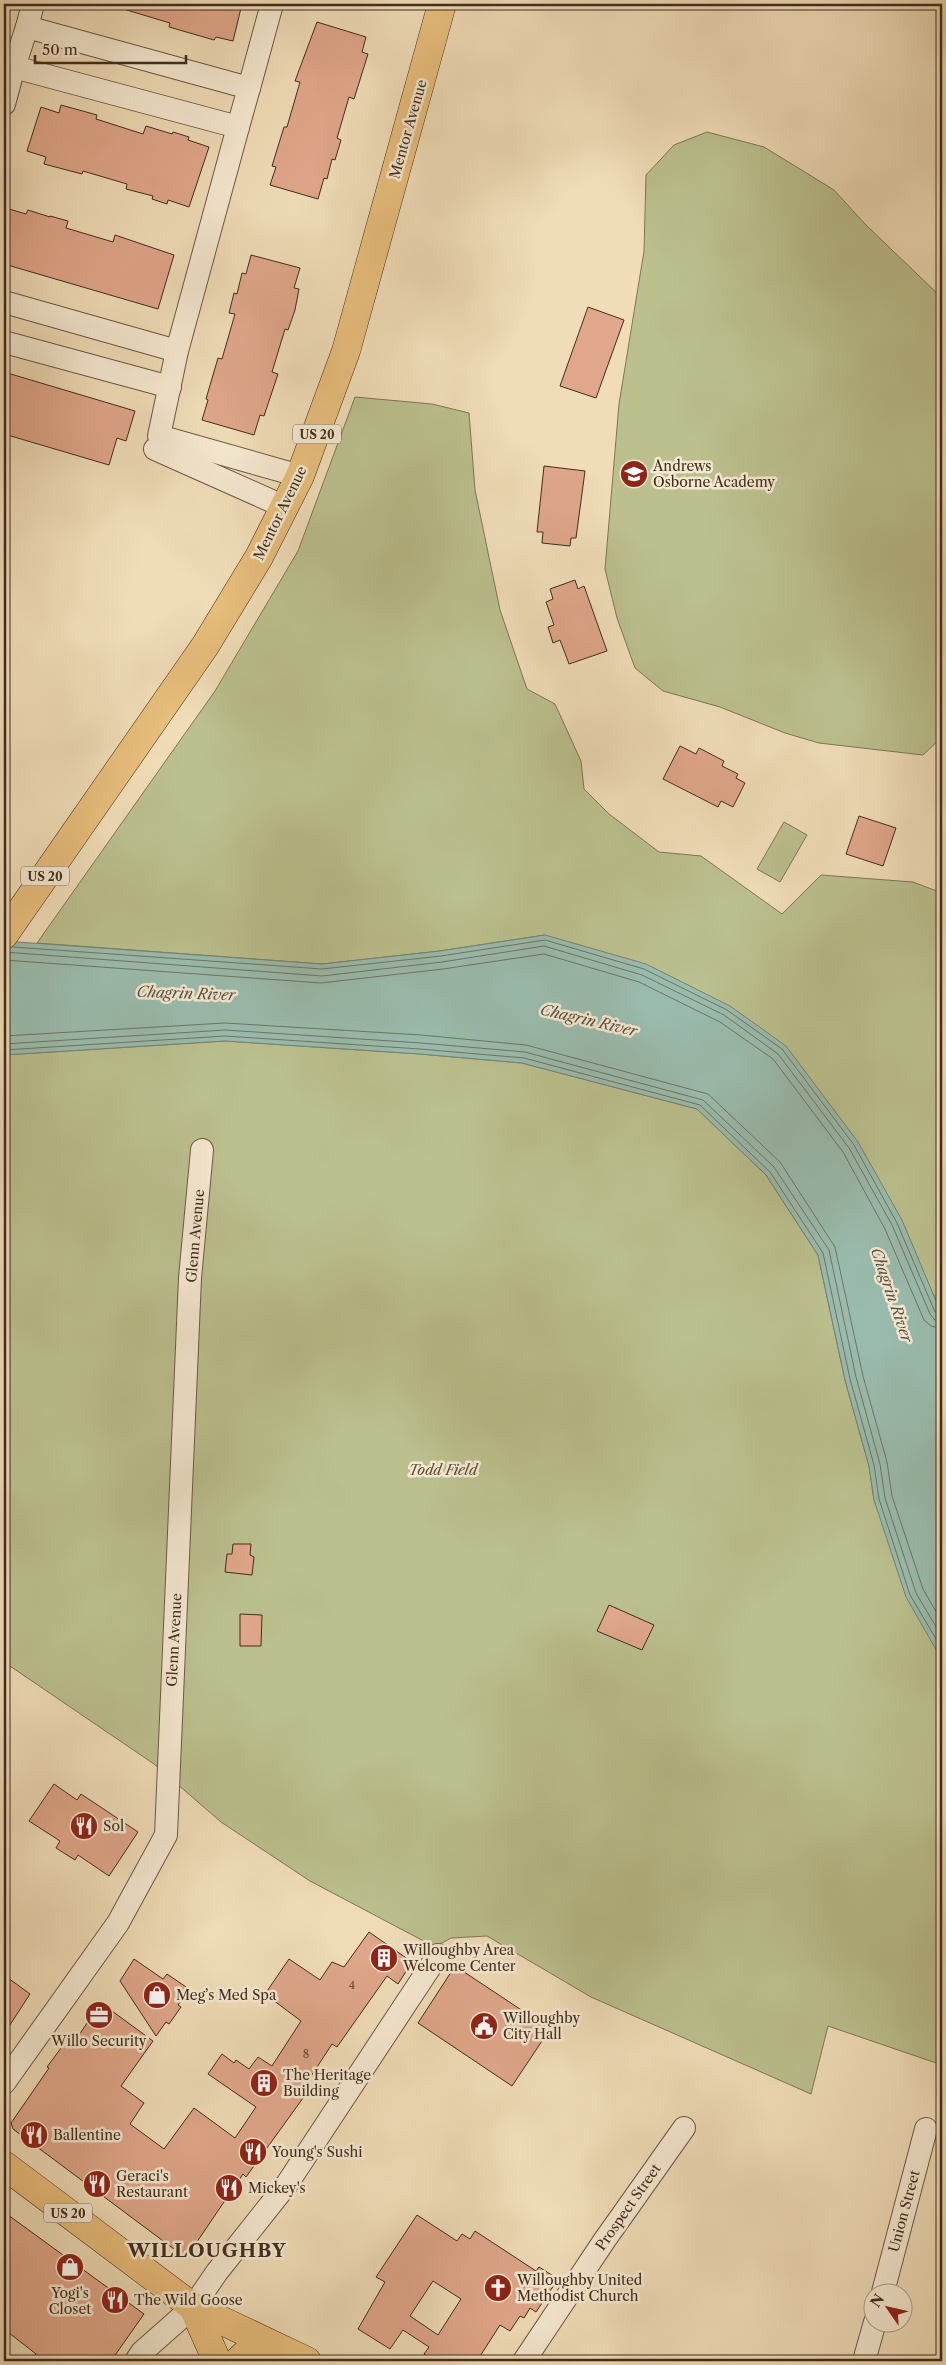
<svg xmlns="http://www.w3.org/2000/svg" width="946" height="2365" viewBox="0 0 946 2365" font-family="'Libre Caslon Text',serif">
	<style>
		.green { fill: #bbc08e; stroke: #7e7656 }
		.water { fill: #9abcae; stroke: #768274 }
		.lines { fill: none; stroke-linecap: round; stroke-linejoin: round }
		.shore { stroke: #6e7466; stroke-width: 1 }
		.building { fill: #e0a78a; stroke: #412c1e; fill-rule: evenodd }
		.minor-casing { stroke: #6d5844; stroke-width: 24 }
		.major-casing { stroke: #412c1e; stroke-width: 29 }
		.minor { stroke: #f5e9d1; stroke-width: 22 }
		.major { stroke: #e8be7c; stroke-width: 28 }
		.labels { text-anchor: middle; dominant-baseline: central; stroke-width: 5; stroke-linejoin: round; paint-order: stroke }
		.number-label { font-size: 11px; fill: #694b39 }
		.shield { fill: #f5e9d1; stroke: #776554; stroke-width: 1 }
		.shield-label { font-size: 12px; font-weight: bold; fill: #412c1e }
		.street-label { font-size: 14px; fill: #412c1e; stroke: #f5e9d1 }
		.poi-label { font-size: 14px; fill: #412c1e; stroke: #f5e9d1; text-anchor: start }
		.park-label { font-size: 14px; font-style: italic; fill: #594a34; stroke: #f5e9d1 }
		.water-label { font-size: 15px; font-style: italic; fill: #575042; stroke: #f5e9d1 }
		.district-label { font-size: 19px; font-weight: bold; letter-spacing: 1px; fill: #412c1e; stroke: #f5e9d1 }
	</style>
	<rect width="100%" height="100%" fill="#f0ddb8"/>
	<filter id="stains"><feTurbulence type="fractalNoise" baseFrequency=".004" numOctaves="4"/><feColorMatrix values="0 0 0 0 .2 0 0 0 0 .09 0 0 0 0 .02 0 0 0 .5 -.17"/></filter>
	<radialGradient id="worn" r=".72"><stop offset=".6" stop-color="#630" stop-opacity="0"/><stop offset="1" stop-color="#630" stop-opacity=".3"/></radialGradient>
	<g class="green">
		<path d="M707,132L764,147L834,190L865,224L942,298V737L923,755L819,743L785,733L720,707L663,691L635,668L617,618L605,569L619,404L644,251L646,175L674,145Z"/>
		<path d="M355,397L432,404L469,413L475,490L500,610L527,689L555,704L581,761L584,789L609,814L659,852L701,856L782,914L821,875L913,882L942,893V1315L933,1293L545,935L440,951L322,964L37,943L215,691L298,551Z"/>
		<path d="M784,822L807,835L780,882L757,869Z"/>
		<path d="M225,1041L420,1054L522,1063L697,1109L766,1175L818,1255L845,1380L869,1466L874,1500L927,1632L942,1660V2065L828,2026L811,2094L591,1997L487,1936L451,1938L435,1947L310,1881L221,1822L154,1764L4,1662V1055Z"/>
	</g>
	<path class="water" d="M545,935L646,964L730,1006L786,1046L858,1142L902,1220L942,1315V1660L906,1597L874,1500L869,1466L845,1380L818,1255L766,1175L697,1109L522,1063L420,1054L225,1041L4,1055V941L322,964L440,951Z"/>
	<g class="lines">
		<g class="shore">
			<path d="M13,947L322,969L441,956L545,940L644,969L727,1010L782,1049L854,1145L897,1223L935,1312L942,1315"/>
			<path d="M4,952L322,976L442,962L544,946L642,975L724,1015L778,1054L849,1148L892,1225L930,1314L935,1320L942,1321"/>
			<path d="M4,960L321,983L443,969L544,954L639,982L720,1022L773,1059L843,1152L885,1229L924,1320L931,1326L942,1329"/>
			<path d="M4,1036L225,1023L421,1035L526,1045L708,1094L780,1162L835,1247L863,1376L887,1462L892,1496L923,1589L942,1622"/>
			<path d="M4,1044L225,1030L421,1043L525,1052L703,1100L774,1167L829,1250L856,1377L880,1464L885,1498L916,1593L942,1637"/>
			<path d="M4,1050L225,1036L420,1049L524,1058L700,1105L770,1172L823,1253L850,1379L874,1465L879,1499L910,1595L942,1649"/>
		</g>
	</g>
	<g class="building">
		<path d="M120,4H242L233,41L216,37L214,40L169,27L170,23L120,8Z"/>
		<path d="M317,22L366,37L362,52L368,54L354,99L349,97L337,138L341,140L335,160L332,159L327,179L324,178L318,199L270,185L276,167L272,166L284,127H287L300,82L295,81Z"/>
		<path d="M61,105L97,115L96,119L143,134L146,126L172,134L173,132L189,137L188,140L209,147L189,207L168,200L167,204L152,199L153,196L126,189L127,184L83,171L82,174L44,164L46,157L27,151L41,107L59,113Z"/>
		<path d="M9,209L26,214L28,210L50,217V216L68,221L66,228L113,242L115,235L174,255L158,309L4,264V225Z"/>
		<path d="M251,255L300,268L294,288L299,289L295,310L288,330L285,329L272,372L278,374L264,416L260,415L254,435L202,420L208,400L206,399L218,358L222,359L235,314L229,313L234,293L237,294L242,273L246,274Z"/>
		<path d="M588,307L624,320L596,398L560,386Z"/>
		<path d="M4,372L135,411L126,441L117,438L109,465L4,434Z"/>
		<path d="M544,466L585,471L576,538H571L570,546L542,543L543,532H537Z"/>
		<path d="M575,580L578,589L584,586L607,651L569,664L560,640L553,643L548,627L554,625L546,602L553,599L550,589Z"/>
		<path d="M680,746L696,754L699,748L724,761L722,766L738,774L736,778L745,783L733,807L721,801L718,807L663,779Z"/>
		<path d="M859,816L896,828L883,866L846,854Z"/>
		<path d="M233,1544H251L250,1555L254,1557L252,1575L225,1572L227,1554H232Z"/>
		<path d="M609,1605L654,1625L642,1650L597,1631Z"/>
		<path d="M240,1614L262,1615L261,1646H240Z"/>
		<path d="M54,1784L77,1800L81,1794L138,1832L109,1876L78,1855L75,1860L56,1848L60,1841L29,1821Z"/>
		<path d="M369,1932L412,1962L398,1984L387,1976L337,2047L332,2044L306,2084L311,2087L246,2177L243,2174L186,2258L13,2129L11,2123L49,2068L47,2067L64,2044L70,2048L101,2003L153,2041L121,2086L144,2103L130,2124L164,2149L194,2108L235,2138L256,2107L208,2074L222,2054L234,2063L236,2060L249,2069L258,2057L272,2066L301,2021L265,1994L289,1959L320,1980L332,1962L344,1967Z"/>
		<path d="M134,1959L163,1979L167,1974L189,1989L178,2005L181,2007L169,2024L166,2022L156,2036L120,1981Z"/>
		<path d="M455,1966L550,2029L512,2086L418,2023Z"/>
		<path d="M4,1975L30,1994L4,2034Z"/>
		<path d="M4,2212L144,2314L111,2361H31L36,2354L4,2329Z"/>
		<path d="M417,2215L457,2241L462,2234L470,2239L475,2231L536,2271L539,2267L558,2279L536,2312L530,2308L524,2318L520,2316L510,2331L500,2325L477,2361H435L424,2354L429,2347L403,2330L390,2349L358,2329L385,2282L376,2277ZM433,2281L461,2299L438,2335L410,2316Z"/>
	</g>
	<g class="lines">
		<defs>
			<g id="minor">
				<path d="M27,27L33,4"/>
				<path d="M14,67L27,27L249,88L238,127"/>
				<path d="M249,88L272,4"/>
				<path d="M4,104L14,67L238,127L177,351"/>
				<path d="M4,302L177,351L159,436L300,476"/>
				<path d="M4,342L170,387"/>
				<path d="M155,449L285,507"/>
				<path d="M4,2083L118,1923L166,1835L190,1278L202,1150"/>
				<path d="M883,2292L926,2129"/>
				<path d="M136,2361L142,2352L193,2307L217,2272L287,2184L438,1955"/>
				<path d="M524,2361L604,2241L684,2128"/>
				<path d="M864,2361L875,2322"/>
			</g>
			<g id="major">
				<path d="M4,935L205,646L259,557L300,476L346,351L442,4"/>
				<path d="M4,2165L193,2307L307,2361"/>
				<path d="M193,2307L217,2361"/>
				<path d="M238,2361L252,2348L266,2342"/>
			</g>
		</defs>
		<use href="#minor" class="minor-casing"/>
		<use href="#major" class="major-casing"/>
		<use href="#minor" class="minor"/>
		<use href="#major" class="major"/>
	</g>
	<defs>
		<symbol id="school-disc" viewBox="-11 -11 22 22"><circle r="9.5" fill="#8f2418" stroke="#f5e9d1"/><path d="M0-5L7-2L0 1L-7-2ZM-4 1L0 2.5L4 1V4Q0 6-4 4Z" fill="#fff"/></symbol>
		<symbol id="restaurant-disc" viewBox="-11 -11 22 22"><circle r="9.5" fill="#8f2418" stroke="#f5e9d1"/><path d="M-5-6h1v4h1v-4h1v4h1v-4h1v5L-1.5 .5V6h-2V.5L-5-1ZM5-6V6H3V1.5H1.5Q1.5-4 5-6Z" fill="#fff"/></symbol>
		<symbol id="building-disc" viewBox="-11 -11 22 22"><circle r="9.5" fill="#8f2418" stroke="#f5e9d1"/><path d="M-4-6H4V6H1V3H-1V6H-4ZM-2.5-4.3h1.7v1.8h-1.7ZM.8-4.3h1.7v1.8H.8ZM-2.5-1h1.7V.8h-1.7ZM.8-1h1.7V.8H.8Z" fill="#fff"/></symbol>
		<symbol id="shop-disc" viewBox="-11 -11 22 22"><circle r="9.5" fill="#8f2418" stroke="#f5e9d1"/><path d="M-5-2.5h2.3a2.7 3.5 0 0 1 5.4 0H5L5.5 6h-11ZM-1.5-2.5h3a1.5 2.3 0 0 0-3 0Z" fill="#fff"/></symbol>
		<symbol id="office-disc" viewBox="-11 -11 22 22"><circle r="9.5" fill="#8f2418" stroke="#f5e9d1"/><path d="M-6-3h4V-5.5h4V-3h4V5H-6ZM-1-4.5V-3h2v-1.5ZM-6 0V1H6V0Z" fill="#fff"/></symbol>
		<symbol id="civic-disc" viewBox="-11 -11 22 22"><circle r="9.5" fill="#8f2418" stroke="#f5e9d1"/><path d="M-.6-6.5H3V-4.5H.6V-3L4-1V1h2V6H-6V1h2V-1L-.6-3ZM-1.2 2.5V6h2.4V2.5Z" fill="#fff"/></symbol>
		<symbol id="church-disc" viewBox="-11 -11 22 22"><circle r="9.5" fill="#8f2418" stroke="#f5e9d1"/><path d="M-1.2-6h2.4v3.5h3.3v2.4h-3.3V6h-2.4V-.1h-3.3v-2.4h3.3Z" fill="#fff"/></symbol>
	</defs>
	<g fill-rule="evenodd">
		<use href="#school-disc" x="618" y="458" width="32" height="32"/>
		<use href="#restaurant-disc" x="68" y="1810" width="32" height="32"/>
		<use href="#building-disc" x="368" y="1942" width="32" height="32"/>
		<use href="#shop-disc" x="141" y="1979" width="32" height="32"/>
		<use href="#office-disc" x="83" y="1999" width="32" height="32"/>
		<use href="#civic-disc" x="468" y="2010" width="32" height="32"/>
		<use href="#building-disc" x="248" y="2067" width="32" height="32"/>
		<use href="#restaurant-disc" x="18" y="2119" width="32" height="32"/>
		<use href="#restaurant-disc" x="237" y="2136" width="32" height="32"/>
		<use href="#restaurant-disc" x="81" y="2168" width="32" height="32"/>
		<use href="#restaurant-disc" x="213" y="2172" width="32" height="32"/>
		<use href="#shop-disc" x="54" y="2251" width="32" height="32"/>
		<use href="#church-disc" x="482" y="2272" width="32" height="32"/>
		<use href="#restaurant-disc" x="99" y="2284" width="32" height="32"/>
	</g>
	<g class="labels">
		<g class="number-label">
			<text x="352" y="1985">4</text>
			<text x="306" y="2054">8</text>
		</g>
		<g class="shield">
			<rect x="293" y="424.5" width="48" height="19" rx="4"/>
			<rect x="21" y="866.5" width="48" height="19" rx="4"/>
			<rect x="44" y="2203.5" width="48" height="19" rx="4"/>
		</g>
		<g class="shield-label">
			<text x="317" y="434">US 20</text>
			<text x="45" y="876">US 20</text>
			<text x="68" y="2213">US 20</text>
		</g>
		<g class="street-label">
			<text transform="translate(408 129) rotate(-74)">Mentor Avenue</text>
			<text transform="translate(280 513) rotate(-64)">Mentor Avenue</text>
			<text transform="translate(195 1236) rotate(-85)">Glenn Avenue</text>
			<text transform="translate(174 1640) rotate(-87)">Glenn Avenue</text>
			<text transform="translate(628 2207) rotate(-55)">Prospect Street</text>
			<text transform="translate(904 2211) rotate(-75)">Union Street</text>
		</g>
		<g class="poi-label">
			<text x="653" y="466">Andrews<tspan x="653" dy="16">Osborne Academy</tspan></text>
			<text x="103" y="1826">Sol</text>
			<text x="403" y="1950">Willoughby Area<tspan x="403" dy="16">Welcome Center</tspan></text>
			<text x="176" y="1995">Meg’s Med Spa</text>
			<text x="503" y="2018">Willoughby<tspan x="503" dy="16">City Hall</tspan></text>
			<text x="99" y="2041" text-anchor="middle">Willo Security</text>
			<text x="283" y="2075">The Heritage<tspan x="283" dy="16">Building</tspan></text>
			<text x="53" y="2135">Ballentine</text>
			<text x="272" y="2152">Young's Sushi</text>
			<text x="116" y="2176">Geraci's<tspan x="116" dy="16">Restaurant</tspan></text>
			<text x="248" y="2188">Mickey's</text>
			<text x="517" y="2280">Willoughby United<tspan x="517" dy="16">Methodist Church</tspan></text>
			<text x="70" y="2293" text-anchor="middle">Yogi's<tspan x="70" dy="16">Closet</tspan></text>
			<text x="134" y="2300">The Wild Goose</text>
		</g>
		<g class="park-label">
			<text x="443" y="1470">Todd Field</text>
		</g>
		<g class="water-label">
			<text transform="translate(186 993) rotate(2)">Chagrin River</text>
			<text transform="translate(589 1020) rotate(13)">Chagrin River</text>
			<text transform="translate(892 1295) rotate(71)">Chagrin River</text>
		</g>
		<g class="district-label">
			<text x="207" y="2250">WILLOUGHBY</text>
		</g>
	</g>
	<rect width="946" height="2365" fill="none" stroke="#f0ddb8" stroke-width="20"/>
	<rect x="5" y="5" width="936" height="2355" fill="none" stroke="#412c1e" stroke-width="2.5"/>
	<rect x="10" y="10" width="926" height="2345" fill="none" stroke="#412c1e"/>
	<g transform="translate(888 2308) rotate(304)"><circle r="24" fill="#f5e9d1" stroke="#ad9d89"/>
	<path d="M0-4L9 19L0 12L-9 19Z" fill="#8f2418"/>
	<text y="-8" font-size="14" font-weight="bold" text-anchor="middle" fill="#412c1e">N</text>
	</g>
	<path d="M35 55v8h151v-8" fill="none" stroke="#412c1e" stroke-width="2.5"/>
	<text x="42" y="55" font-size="15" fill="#412c1e" stroke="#f5e9d1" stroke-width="4" paint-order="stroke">50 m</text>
	<rect width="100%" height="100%" filter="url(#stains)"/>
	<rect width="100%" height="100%" fill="url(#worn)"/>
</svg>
